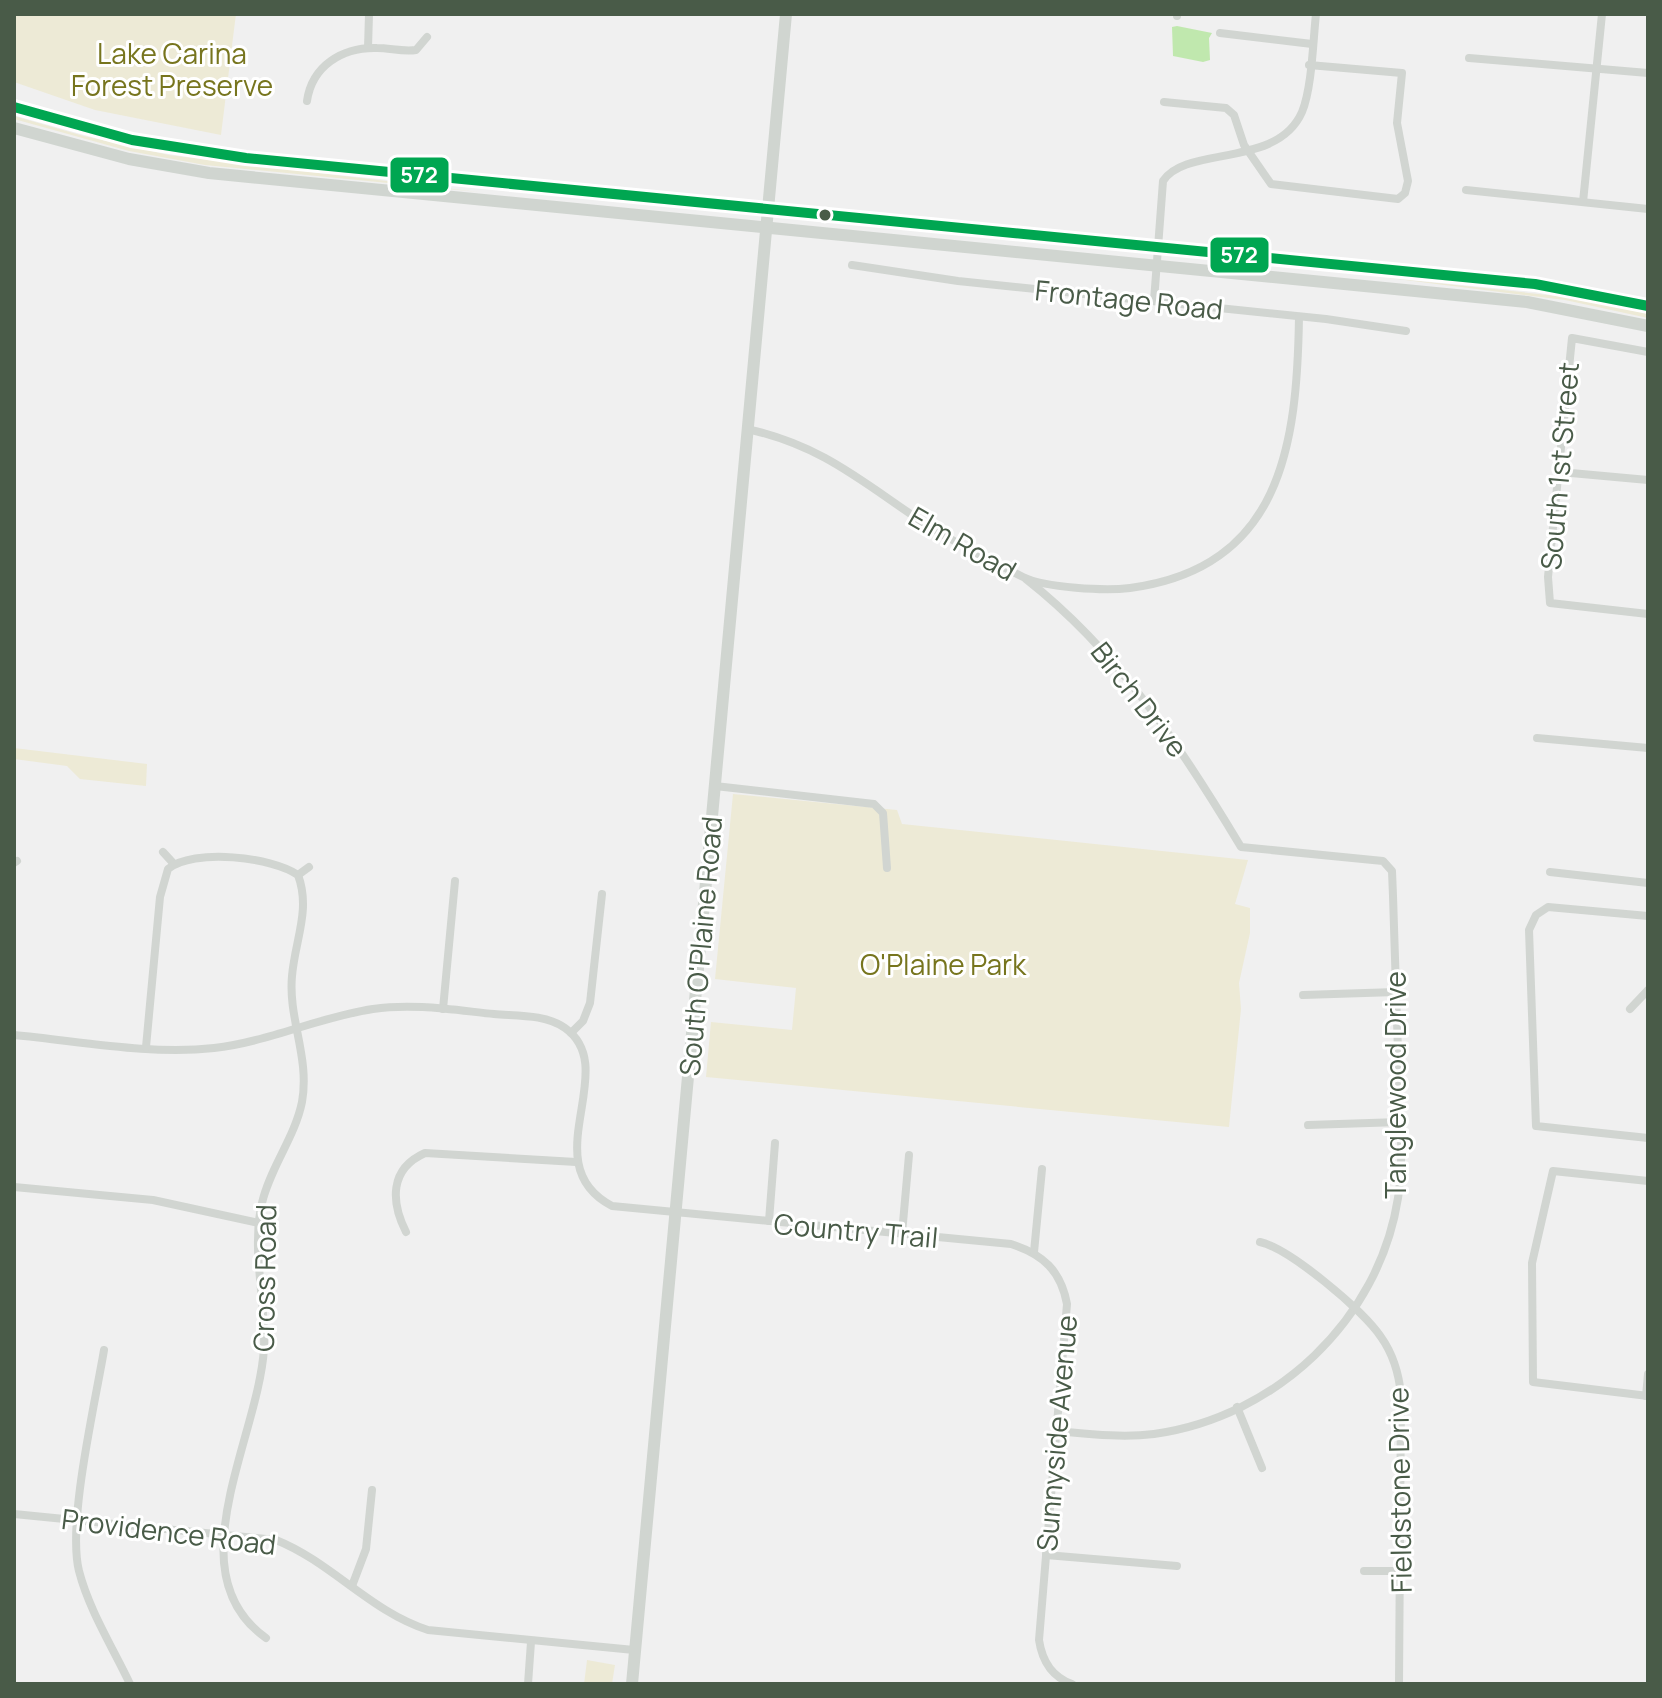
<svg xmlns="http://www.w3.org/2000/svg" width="1662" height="1698" viewBox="0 0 1662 1698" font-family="Manrope,sans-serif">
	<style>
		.green { fill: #edead6 }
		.water { fill: #c0e8ae }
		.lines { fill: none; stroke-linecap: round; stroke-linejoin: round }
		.street { stroke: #d1d5d1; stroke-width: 8 }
		.secondary { stroke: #d0d5d0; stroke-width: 12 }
		.bus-1-casing { stroke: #fff; stroke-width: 16 }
		.bus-1 { stroke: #00a651; stroke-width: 10 }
		.bus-dot { fill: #495b48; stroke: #fff; stroke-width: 3 }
		.labels { text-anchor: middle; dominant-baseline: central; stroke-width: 6; stroke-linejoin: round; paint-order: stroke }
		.park-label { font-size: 28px; fill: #77751e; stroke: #fff }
		.street-label { font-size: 28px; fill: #495b48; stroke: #fff }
		.line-badge { stroke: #fff; stroke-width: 3 }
		.badge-label { font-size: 22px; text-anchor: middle; font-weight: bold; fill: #fff }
	</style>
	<rect width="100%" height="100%" fill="#f0f0f0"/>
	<g class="green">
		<path d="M14,14H236L221,135L95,110L14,82Z"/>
		<path d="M14,116L84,136L169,155L479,192L205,165L129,151L14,119Z"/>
		<path d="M1381,277L1567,297L1640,312L1648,314V318L1565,300Z"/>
		<path d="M14,748L147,764L146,786L80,779L67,766L14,759Z"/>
		<path d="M733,794L897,810L902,824L1248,860L1235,904L1250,908V933L1239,983L1241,1009L1229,1127L706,1077L711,1022L792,1030L796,988L715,979Z"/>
		<path d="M587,1660L615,1665L612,1684H584Z"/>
	</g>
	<path class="water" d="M1177,26L1212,33L1209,38L1210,60L1203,62L1173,56L1172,27Z"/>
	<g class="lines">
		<g class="street">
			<path d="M1177,16V14"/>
			<path d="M1220,33L1312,44"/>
			<path d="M368,48L369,14"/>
			<path d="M1469,58L1648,73"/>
			<path d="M307,101C312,66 342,47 377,48C390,48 403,52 416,50L427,37"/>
			<path d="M1164,102L1226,108L1234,115L1244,145L1271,184L1398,199L1405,193L1408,181L1397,123L1402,73L1309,65"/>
			<path d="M1466,190L1648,209"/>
			<path d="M1583,202L1602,14"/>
			<path d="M852,265L958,281L1326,319L1406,331"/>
			<path d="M1154,301L1163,181C1186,145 1277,169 1302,112C1312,88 1313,41 1316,14"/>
			<path d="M1648,352L1572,338L1548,577L1550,603L1648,614"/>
			<path d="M747,429C824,446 863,483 927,525C957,544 991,561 1023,577C1046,588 1105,591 1130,588C1282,568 1297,444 1299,317"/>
			<path d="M1560,472L1648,480"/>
			<path d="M1026,579C1119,652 1181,747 1241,847L1383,861L1392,871L1393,896C1395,958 1397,1021 1399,1083C1400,1121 1404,1161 1398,1198C1379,1320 1276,1417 1154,1434C1122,1438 1089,1434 1057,1431"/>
			<path d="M1537,738L1648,748"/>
			<path d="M715,786L874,804L883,813L887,868"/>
			<path d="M163,852L174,864"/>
			<path d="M14,863L17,861"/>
			<path d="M1550,872L1648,883"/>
			<path d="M298,875L309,867"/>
			<path d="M1648,916L1548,907L1536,915L1529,930L1536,1126L1648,1138"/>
			<path d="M1303,995L1396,992"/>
			<path d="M443,1009L455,881"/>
			<path d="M1630,1009L1648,990"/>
			<path d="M571,1033L583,1021L590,1003L602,894"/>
			<path d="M14,1035C79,1041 149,1055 214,1048C268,1042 319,1017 373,1009C413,1003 454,1010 494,1014C517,1016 545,1014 565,1028C623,1069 532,1164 612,1206L1011,1244C1043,1254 1061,1271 1067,1304L1039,1640C1042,1660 1052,1677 1072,1684"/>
			<path d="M146,1047L160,897L168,869C193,848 273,857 298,875C311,910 295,940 292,976C288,1019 310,1057 302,1102C295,1137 270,1168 262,1203C251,1250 266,1300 264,1348C259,1437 174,1573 266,1638"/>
			<path d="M1308,1125L1400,1122"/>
			<path d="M1648,1181L1553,1171L1532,1263L1533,1382L1648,1396"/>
			<path d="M14,1187L153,1200L259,1223"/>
			<path d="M769,1221L775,1143"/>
			<path d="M406,1232C391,1202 389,1169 425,1153L576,1162"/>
			<path d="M902,1234L909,1155"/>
			<path d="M1260,1242C1290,1249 1363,1310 1381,1337C1393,1354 1399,1374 1401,1395L1399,1684"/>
			<path d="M1034,1252L1042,1169"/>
			<path d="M104,1350C95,1404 67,1523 79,1571C89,1610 113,1648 130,1684"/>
			<path d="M1646,1396L1648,1374"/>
			<path d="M1237,1407L1262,1468"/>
			<path d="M14,1514L276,1540C331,1562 371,1612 428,1630L634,1650"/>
			<path d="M1046,1555L1177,1566"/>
			<path d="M1364,1571H1401"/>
			<path d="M352,1586L366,1549L372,1490"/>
			<path d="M528,1684L531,1642"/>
		</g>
		<g class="secondary">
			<path d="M14,107L132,140L246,158L1535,284L1648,306"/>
			<path d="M14,128L129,159L209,173L1527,302L1648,326"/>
			<path d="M632,1684L786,14"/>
		</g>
		<defs>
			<path id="bus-1" d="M14,107L132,140L246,158L1535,284L1648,306"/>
		</defs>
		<use href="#bus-1" class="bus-1-casing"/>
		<use href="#bus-1" class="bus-1"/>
	</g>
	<circle class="bus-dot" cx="825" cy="215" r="7"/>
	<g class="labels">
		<g class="park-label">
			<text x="172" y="53">Lake Carina<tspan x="172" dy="32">Forest Preserve</tspan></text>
			<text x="943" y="964">O'Plaine Park</text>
		</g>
		<g class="street-label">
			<text transform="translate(1129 299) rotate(6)">Frontage Road</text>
			<text transform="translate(1559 466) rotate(-85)">South 1st Street</text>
			<text transform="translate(963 543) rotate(30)">Elm Road</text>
			<text transform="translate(1140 699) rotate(52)">Birch Drive</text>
			<text transform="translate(700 946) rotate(-85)">South O'Plaine Road</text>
			<text transform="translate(1395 1085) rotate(-90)">Tanglewood Drive</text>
			<text transform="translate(856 1230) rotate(5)">Country Trail</text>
			<text transform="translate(264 1278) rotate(-89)">Cross Road</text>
			<text transform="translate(1056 1433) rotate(-85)">Sunnyside Avenue</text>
			<text transform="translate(1399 1490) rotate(-91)">Fieldstone Drive</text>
			<text transform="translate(169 1531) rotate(7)">Providence Road</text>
		</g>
	</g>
	<g class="line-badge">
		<rect x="389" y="156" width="61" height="38" rx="8" fill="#00a651"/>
		<rect x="1209" y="236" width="61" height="38" rx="8" fill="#00a651"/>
	</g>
	<g class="badge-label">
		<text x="419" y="183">572</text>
		<text x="1239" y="263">572</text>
	</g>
	<rect width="1662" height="1698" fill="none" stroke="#495b48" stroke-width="32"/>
</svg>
